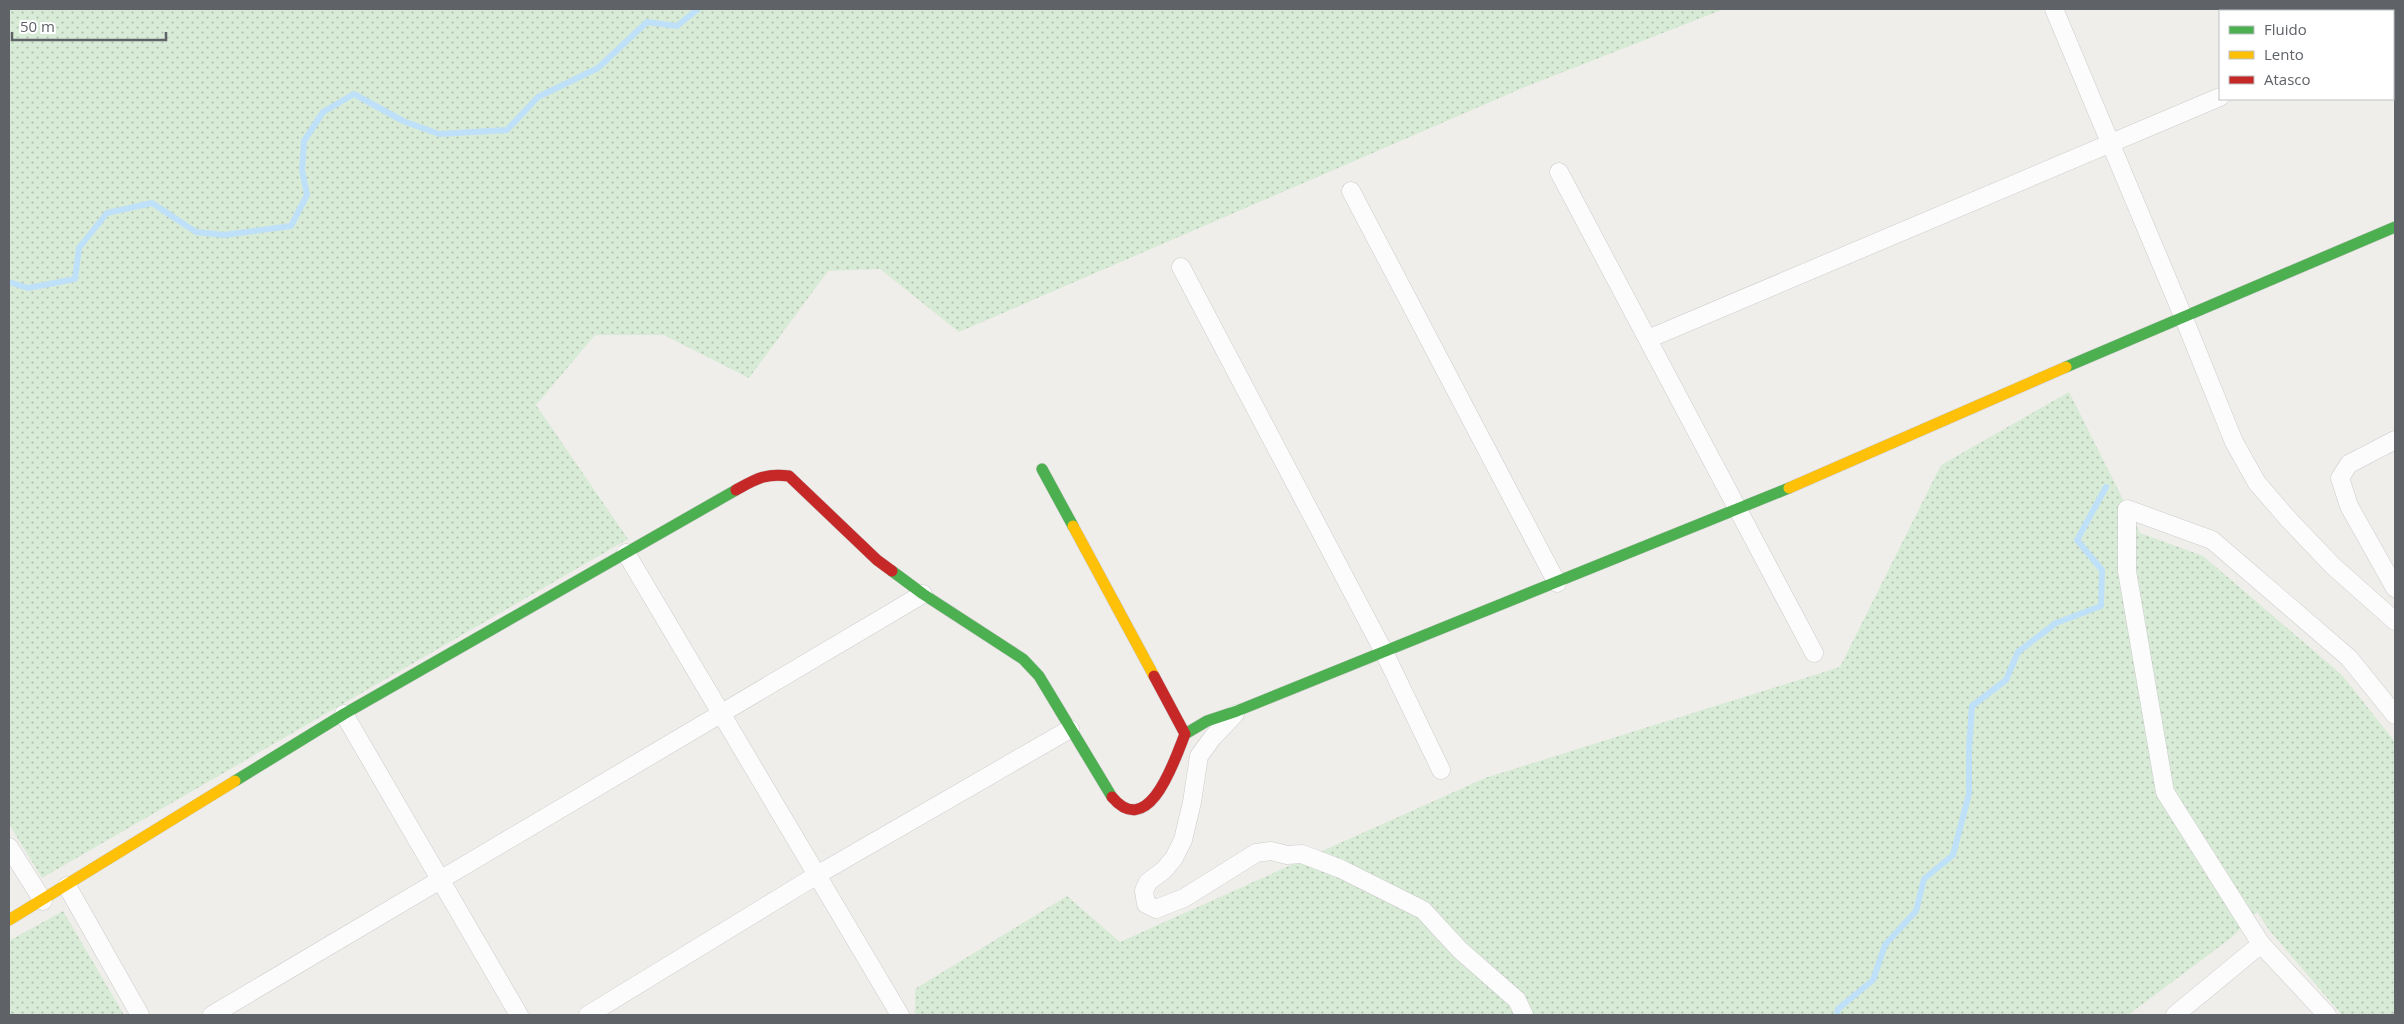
<svg xmlns="http://www.w3.org/2000/svg" width="2404" height="1024" viewBox="0 0 2404 1024" font-family="'Open Sans',sans-serif">
	<style>
		.grass { fill: url(#grass-dots) }
		.lines { fill: none; stroke-linecap: round; stroke-linejoin: round }
		.stream { stroke: #bfe0f9; stroke-width: 6 }
		.street-casing { stroke: #cbcccc; stroke-width: 19 }
		.fast-casing { stroke: #cacacb; stroke-width: 12 }
		.slow-casing { stroke: #cacacb; stroke-width: 12 }
		.jam-casing { stroke: #cacacb; stroke-width: 12 }
		.street { stroke: #fdfcfc; stroke-width: 18 }
		.fast { stroke: #4caf50; stroke-width: 11 }
		.slow { stroke: #ffc107; stroke-width: 11 }
		.jam { stroke: #c62828; stroke-width: 11 }
	</style>
	<defs>
		<pattern id="grass-dots" width="8" height="8" patternUnits="userSpaceOnUse" patternTransform="scale(1.25)"><rect width="8" height="8" fill="#d8ebd6"/><path d="M2 2h.1M6 6h.1" fill="none" stroke="#b2c2b1" stroke-width="1.8" stroke-linecap="round"/></pattern>
	</defs>
	<rect width="100%" height="100%" fill="#efeeea"/>
	<g class="grass">
		<path d="M9,9H1724L1525,87L959,332L880,269L828,271L749,378L664,335H595L536,405L628,539L42,878L9,824Z"/>
		<path d="M2069,392L2140,533L2203,556L2342,675L2395,742V1015H2342L2269,930L2257,912L2231,938L2128,1015H915V989L1067,896L1120,942L1485,778L1840,667L1941,465Z"/>
		<path d="M63,911L124,1015H9V941Z"/>
	</g>
	<g class="lines">
		<g class="stream">
			<path d="M9,282L28,288L75,279L79,248L107,213L152,203L196,232L224,235L291,226L307,195L302,170L304,141L323,112L354,94L403,121L439,134L507,130L538,97L598,68L647,22L677,26L698,9"/>
			<path d="M1837,1015L1838,1009L1873,980L1885,945L1916,911L1924,879L1953,855L1969,794V749L1972,706L2006,680L2018,652L2056,623L2101,606L2102,570L2077,540L2106,487"/>
		</g>
		<defs>
			<g id="street">
				<path d="M2054,9L2183,316L2234,442L2257,483L2290,521L2333,566L2395,621"/>
				<path d="M2393,24L2395,23"/>
				<path d="M1559,172L1814,653"/>
				<path d="M1351,191L1557,583"/>
				<path d="M1181,267L1384,652L1441,770"/>
				<path d="M1648,339L2220,97"/>
				<path d="M2395,440L2349,464L2340,478L2349,506L2395,588"/>
				<path d="M626,553L900,1015"/>
				<path d="M344,714L519,1015"/>
				<path d="M1235,714L1213,737L1199,756L1192,802L1183,840L1174,858L1164,870L1148,882L1144,891L1146,904L1156,909L1184,898L1256,853L1271,851L1287,855L1302,854L1341,869L1423,910L1460,950L1517,1000L1524,1015"/>
				<path d="M9,847L43,901"/>
				<path d="M67,886L140,1015"/>
				<path d="M212,1015L923,594"/>
				<path d="M588,1015L817,875L1070,729"/>
				<path d="M2175,1015L2261,944"/>
				<path d="M2327,1015L2261,944L2165,792L2127,571V509L2212,540L2349,658L2395,715"/>
			</g>
			<g id="fast">
				<path d="M2066,367L2395,227"/>
				<path d="M1042,469L1073,526"/>
				<path d="M892,571L923,594L1023,659L1039,676L1112,797"/>
				<path d="M1185,734L1207,721L1237,711L1789,488"/>
				<path d="M235,781L344,714L736,490"/>
			</g>
			<g id="slow">
				<path d="M1789,488L2066,367"/>
				<path d="M1073,526L1154,676"/>
				<path d="M9,920L235,781"/>
			</g>
			<g id="jam">
				<path d="M736,490C756,479 765,473 789,476L877,560L892,571"/>
				<path d="M1112,797C1149,841 1175,759 1185,734L1154,676"/>
			</g>
		</defs>
		<use href="#street" class="street-casing"/>
		<use href="#fast" class="fast-casing"/>
		<use href="#slow" class="slow-casing"/>
		<use href="#jam" class="jam-casing"/>
		<use href="#street" class="street"/>
		<use href="#fast" class="fast"/>
		<use href="#slow" class="slow"/>
		<use href="#jam" class="jam"/>
	</g>
	<rect width="2404" height="1024" fill="none" stroke="#5f6368" stroke-width="20"/>
	<rect x="2219" y="10" width="175" height="90" fill="#ffffff" stroke="#bfc1c3"/>
	<rect x="2229" y="26" width="25" height="8" fill="#4caf50" stroke="#bfc1c3"/>
	<text x="2264" y="35" font-size="15" fill="#5f6368">Fluido</text>
	<rect x="2229" y="51" width="25" height="8" fill="#ffc107" stroke="#bfc1c3"/>
	<text x="2264" y="60" font-size="15" fill="#5f6368">Lento</text>
	<rect x="2229" y="76" width="25" height="8" fill="#c62828" stroke="#bfc1c3"/>
	<text x="2264" y="85" font-size="15" fill="#5f6368">Atasco</text>
	<path d="M12 32v8h154v-8" fill="none" stroke="#5f6368" stroke-width="2.5"/>
	<text x="20" y="32" font-size="15" fill="#5f6368" stroke="#ffffff" stroke-width="4" paint-order="stroke">50 m</text>
</svg>
